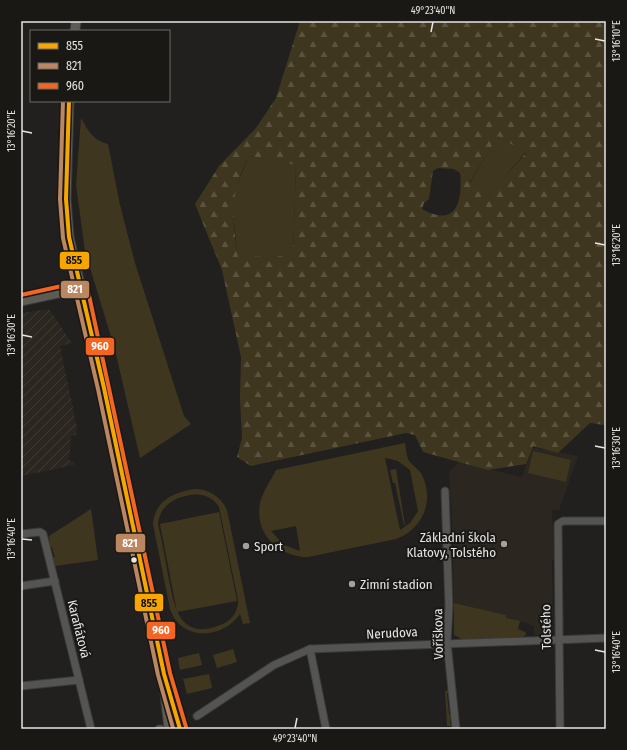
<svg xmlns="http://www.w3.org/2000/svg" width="627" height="750" viewBox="0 0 627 750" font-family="'Fira Sans Condensed',sans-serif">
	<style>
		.built { fill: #2b2720 }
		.industrial { fill: url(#industrial-furrows) }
		.green { fill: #3f361f; fill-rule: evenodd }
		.forest { fill: url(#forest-firs); fill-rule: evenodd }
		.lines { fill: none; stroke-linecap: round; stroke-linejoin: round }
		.minor-casing { stroke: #3a3a39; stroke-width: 9 }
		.major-casing { stroke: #3a3a39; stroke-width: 11 }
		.minor { stroke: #545453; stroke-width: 7 }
		.major { stroke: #5d5b53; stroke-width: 9 }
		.bus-1-casing { stroke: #191815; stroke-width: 7 }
		.bus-2-casing { stroke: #191815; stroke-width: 7 }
		.bus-3-casing { stroke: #191815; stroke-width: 7 }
		.bus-1 { stroke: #f7a600; stroke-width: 4 }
		.bus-2 { stroke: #bb8660; stroke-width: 4 }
		.bus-3 { stroke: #f26522; stroke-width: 4 }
		.ticks { fill: none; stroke: #e6e5e4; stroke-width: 1.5 }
		.poi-dot { fill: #a1a09f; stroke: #191815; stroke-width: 1.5 }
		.bus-dot { fill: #e6e5e4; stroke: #191815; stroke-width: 1.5 }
		.labels { text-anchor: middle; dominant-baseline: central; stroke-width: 4; stroke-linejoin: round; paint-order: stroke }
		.poi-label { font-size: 13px; fill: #e6e5e4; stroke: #191815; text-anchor: start }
		.street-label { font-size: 13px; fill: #e6e5e4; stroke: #191815 }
		.line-badge { stroke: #191815; stroke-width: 1.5 }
		.badge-label { font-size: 11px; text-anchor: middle; font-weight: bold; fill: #fff }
		.pale-badge-label { font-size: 11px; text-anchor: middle; font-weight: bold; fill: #111 }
		.neatline { fill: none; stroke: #e6e5e4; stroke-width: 1.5 }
		.ticks-label { font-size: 10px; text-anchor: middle; fill: #e6e5e4 }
	</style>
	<defs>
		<pattern id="industrial-furrows" width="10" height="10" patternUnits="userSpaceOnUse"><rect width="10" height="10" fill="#2b2720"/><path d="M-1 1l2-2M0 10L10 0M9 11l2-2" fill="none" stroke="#403c36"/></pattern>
		<pattern id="forest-firs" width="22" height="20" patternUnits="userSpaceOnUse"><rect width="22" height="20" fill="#3f361f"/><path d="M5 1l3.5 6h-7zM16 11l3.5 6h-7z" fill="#5b533f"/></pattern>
	</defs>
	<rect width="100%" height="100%" fill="#21201f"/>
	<path class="built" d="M532,447L578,456L559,510H552L554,560H552L553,633L549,635H534V626L527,623L505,618L506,615L454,603L452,518L449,472L459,462L522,477Z"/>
	<path class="industrial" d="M49,309L72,343L60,346L77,428L76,435L71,436L69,460L75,463L74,465L21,476V313Z"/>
	<g class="green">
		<path d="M81,118C89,132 93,140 108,144L120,205L135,263L184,416L191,424L140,458L115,350L85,251L76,185Z"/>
		<path d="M498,135L526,152L507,174L508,176L488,197L485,196L470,183Z"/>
		<path d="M249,156L296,164L293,256L238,258L233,215L234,191Z"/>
		<path d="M405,443C406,448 406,454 408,459C411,465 419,469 422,475C435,501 422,530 396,539L308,557C279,557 254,534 260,503C263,491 271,480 276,470ZM385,458L398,461L410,470L418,511L410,523L400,530ZM296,526L300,551L284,545L271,531Z"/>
		<path d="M533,451L571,460L566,482L528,473Z"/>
		<path d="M396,469L405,525H404L395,483H393L390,470Z"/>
		<path d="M194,489C209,489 220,496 227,510L250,623L243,624L240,614C223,639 181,642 170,609L153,524C155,500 173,493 194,489ZM190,495C202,493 213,497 219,507L238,600C238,612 232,621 220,625C178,642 174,604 168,575C165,558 162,541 158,524C160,505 174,498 190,495Z"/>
		<path d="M91,509L98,560L55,566L53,557H55L52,547L50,548L49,536Z"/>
		<path d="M219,512L237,601L177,612L160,524Z"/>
		<path d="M454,603L506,615V618L520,621L518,629L525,632L526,634L522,638L463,640L454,635Z"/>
		<path d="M233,649L237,662L217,668L213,655Z"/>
		<path d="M199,653L202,665L180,670L178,658Z"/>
		<path d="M209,674L212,688L187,694L183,679Z"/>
		<path d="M449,690L447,694L449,714L452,716L450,718V724L452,726H447L445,691Z"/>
	</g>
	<path class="forest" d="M300,21H606V422L604,425L590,423L558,453L533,446L526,464L488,470L423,452L415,435L406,433L251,466L237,457L242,438L240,398L241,357L222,270L195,204L219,166L256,128L276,98ZM498,136L526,153L507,174V176L488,197L486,196L470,182ZM249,156L296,165L293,256L238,257C232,216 229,195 249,156ZM438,168L454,169L460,173C463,202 456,228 422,209L424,203L429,199L433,171Z"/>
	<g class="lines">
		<defs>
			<g id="minor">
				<path d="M445,491L449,606L447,642L456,729"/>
				<path d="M21,534L40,532L43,534L91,729"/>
				<path d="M21,586L55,581"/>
				<path d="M310,649L326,729"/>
				<path d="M21,686L79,680"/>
				<path d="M197,716L274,665L310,649L606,638"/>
				<path d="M159,729H161"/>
				<path d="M560,729L558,524L563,521H606"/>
			</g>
			<g id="major">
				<path d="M75,31L76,21"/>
				<path d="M69,101L66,199L69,237L104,388L164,674L180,729"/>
				<path d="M21,301L81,288"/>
				<path d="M164,685L169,729"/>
			</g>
		</defs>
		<use href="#minor" class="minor-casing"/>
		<use href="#major" class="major-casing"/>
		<use href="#minor" class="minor"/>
		<use href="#major" class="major"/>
		<defs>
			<path id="bus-1" d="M69,101L66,199L69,237L104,388L164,674L180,729"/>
			<path id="bus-2" d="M63,101L60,199L63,238L98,389L158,675L173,728"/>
			<path id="bus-3" d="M21,295L80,282L87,286L170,673L186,727"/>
		</defs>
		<use href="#bus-1" class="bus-1-casing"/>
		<use href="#bus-2" class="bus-2-casing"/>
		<use href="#bus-3" class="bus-3-casing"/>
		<use href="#bus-1" class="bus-1"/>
		<use href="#bus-2" class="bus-2"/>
		<use href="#bus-3" class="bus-3"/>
	</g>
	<path class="ticks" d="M431,32L433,22M595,39L605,41M22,131L32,133M595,243L605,245M22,335L32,337M595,446L605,448M22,539L32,540M595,650L605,652M295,728L297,718"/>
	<g class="poi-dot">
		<circle cx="504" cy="544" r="4"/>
		<circle cx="246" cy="546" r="4"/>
		<circle cx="352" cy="584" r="4"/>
	</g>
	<circle class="bus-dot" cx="134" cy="560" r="3.5"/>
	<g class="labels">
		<g class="poi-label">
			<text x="496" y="537" text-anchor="end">Základní škola<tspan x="496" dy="15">Klatovy, Tolstého</tspan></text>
			<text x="254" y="546">Sport</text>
			<text x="360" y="584">Zimní stadion</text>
		</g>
		<g class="street-label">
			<text transform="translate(546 627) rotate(-91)">Tolstého</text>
			<text transform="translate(79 629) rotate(76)">Karafiátová</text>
			<text transform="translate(392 633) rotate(-3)">Nerudova</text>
			<text transform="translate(438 634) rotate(-91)">Voříškova</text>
		</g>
	</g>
	<g class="line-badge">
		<rect x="59" y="251" width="31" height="19" rx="4" fill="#f7a600"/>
		<rect x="60" y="280" width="30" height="19" rx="4" fill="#bb8660"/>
		<rect x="85" y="337" width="30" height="19" rx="4" fill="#f26522"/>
		<rect x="115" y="533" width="31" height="20" rx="4" fill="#bb8660"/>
		<rect x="134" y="593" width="30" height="19" rx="4" fill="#f7a600"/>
		<rect x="146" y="621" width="30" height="19" rx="4" fill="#f26522"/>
	</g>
	<g class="badge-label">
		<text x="75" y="293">821</text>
		<text x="100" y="350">960</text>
		<text x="130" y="547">821</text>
		<text x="161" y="634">960</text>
	</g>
	<g class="pale-badge-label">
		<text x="74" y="264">855</text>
		<text x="149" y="607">855</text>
	</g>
	<rect width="627" height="750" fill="none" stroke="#191815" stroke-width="44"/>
	<rect x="30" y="30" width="140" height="72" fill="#191815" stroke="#6b6a68"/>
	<rect x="38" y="43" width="20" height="6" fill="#f7a600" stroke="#6b6a68"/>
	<text x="66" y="50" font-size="12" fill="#e6e5e4">855</text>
	<rect x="38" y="63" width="20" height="6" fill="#bb8660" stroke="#6b6a68"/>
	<text x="66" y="70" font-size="12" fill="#e6e5e4">821</text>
	<rect x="38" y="83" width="20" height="6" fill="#f26522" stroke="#6b6a68"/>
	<text x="66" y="90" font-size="12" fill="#e6e5e4">960</text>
	<rect x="22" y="22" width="583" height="706" class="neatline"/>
	<g class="ticks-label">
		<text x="433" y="14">49°23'40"N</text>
		<text transform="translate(616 41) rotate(-90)" y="4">13°16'10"E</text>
		<text transform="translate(11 131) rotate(-90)" y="4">13°16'20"E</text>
		<text transform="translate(616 245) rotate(-90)" y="4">13°16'20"E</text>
		<text transform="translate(11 335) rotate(-90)" y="4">13°16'30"E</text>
		<text transform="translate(616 448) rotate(-90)" y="4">13°16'30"E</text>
		<text transform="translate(11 539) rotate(-90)" y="4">13°16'40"E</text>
		<text transform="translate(616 652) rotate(-90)" y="4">13°16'40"E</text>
		<text x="295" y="742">49°23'40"N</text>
	</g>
</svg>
